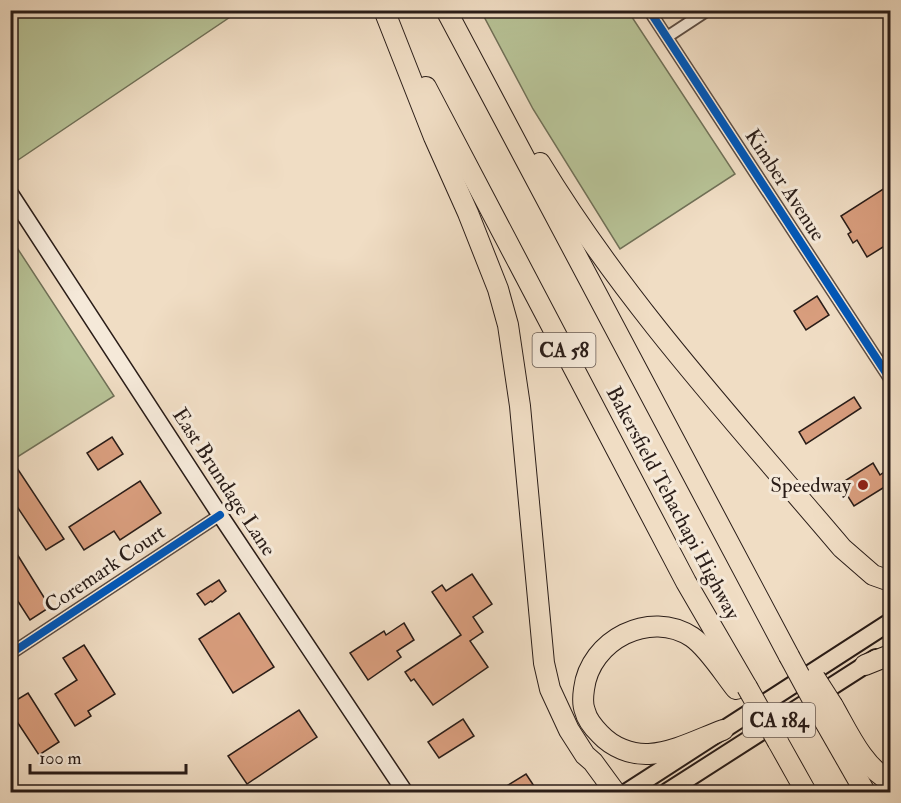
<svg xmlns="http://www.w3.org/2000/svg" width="901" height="803" viewBox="0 0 901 803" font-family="'IM FELL Double Pica',serif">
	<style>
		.green { fill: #b7c296; stroke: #707057; stroke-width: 1.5 }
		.building { fill: #d89d7d; stroke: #2a1d18; stroke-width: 1.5 }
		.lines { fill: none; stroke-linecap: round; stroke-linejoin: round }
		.minor-casing { stroke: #5c4d43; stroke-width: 14 }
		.secondary-casing { stroke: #2a1d18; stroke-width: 18 }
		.primary-casing { stroke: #2a1d18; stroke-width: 20 }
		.motorway-casing { stroke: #2a1d18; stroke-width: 22 }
		.minor { stroke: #f5e9d9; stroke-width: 10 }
		.secondary { stroke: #f5e9d9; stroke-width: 15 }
		.primary { stroke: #f0ddc4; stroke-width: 16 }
		.motorway { stroke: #f0ddc4; stroke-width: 20 }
		.motorway-bridge-casing { stroke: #2a1d18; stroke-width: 22; stroke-linecap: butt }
		.motorway-bridge { stroke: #f0ddc4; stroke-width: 20 }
		.cycleway-casing { stroke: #f5e9d9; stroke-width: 11 }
		.cycleway { stroke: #0057b8; stroke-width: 8 }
		.poi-dot { fill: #8f2418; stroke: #f5e9d9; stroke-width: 2 }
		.labels { text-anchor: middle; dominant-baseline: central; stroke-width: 6; stroke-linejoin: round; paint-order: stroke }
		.shield { fill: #f5e9d9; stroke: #675a52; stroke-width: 1.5 }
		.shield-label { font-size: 20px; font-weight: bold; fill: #2a1d18 }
		.street-label { font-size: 21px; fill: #2a1d18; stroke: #f5e9d9 }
		.poi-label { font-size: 21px; fill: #2a1d18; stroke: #f5e9d9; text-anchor: end }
	</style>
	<rect width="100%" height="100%" fill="#f0ddc4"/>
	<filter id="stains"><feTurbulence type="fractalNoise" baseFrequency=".00333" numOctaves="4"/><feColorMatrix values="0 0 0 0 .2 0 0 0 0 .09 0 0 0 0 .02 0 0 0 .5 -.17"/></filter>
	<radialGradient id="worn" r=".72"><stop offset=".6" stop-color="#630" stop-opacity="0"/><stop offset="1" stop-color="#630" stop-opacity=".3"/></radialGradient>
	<g class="green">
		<path d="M10,11L11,10L239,11L18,160L11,148Z"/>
		<path d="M481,11H628L735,174L620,249L533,109Z"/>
		<path d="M10,237L114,396L11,461H10Z"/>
	</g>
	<g class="building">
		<path d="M891,184V242L867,257L857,240L853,243L848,234L851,232L841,216Z"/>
		<path d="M817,296L829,315L806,330L794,311Z"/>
		<path d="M854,397L861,408L806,444L799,432Z"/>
		<path d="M112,437L123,454L98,470L87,453Z"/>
		<path d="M873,463L880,475L891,467V483L854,506L840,484Z"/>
		<path d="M17,468L64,539L46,550L10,496V472Z"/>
		<path d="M140,481L161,513L120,540L114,531L84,550L69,527Z"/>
		<path d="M17,554L50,607L30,620L10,589V558Z"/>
		<path d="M472,574L492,604L473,617L483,632L470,641L488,667L433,705L414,679L411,681L405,672L461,635L432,592L442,585L446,591Z"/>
		<path d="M219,580L226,591L212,602L211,601L205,605L197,594Z"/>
		<path d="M239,613L274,667L233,693L199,639Z"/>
		<path d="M404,623L414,640L397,651L401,657L368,680L350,653L384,631L386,635Z"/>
		<path d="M84,645L115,694L88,711L91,716L75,726L55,694L77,680L63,658Z"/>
		<path d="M28,693L59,742L39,755L10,711V704Z"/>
		<path d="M299,710L317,737L247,784L228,756Z"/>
		<path d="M463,719L474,736L439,758L428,742Z"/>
		<path d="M526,774L538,792H497Z"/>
	</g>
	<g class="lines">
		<defs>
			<g id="minor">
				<path d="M649,10L890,379"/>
				<path d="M667,37L708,10"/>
				<path d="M10,654L220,515"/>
			</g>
			<path id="secondary" d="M10,193L220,515L405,792"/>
			<g id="primary">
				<path d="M627,792L890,622"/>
				<path d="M667,792L876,658"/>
			</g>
			<g id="motorway">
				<path d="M384,10L434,137L468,213L498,289L508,325L520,406L544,663L550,689L569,730L585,755L593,762L615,792"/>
				<path d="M446,10L789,656"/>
				<path d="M426,87L686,582L747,687"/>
				<path d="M540,163C625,303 737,424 842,548L873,575L890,581"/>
				<path d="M865,665L890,655"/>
				<path d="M833,706C848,732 863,767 890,781"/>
				<path d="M821,715L865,792"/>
				<path d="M723,730C699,739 675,752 649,754C631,755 612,747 600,734C594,728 587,720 585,711C582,704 583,696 584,689C590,640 650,609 692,637C708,648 724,674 736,689"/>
				<path d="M778,742L806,792"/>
			</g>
		</defs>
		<use href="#minor" class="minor-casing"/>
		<use href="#secondary" class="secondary-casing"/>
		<use href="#primary" class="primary-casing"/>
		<use href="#motorway" class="motorway-casing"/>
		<use href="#minor" class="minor"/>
		<use href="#secondary" class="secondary"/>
		<use href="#primary" class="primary"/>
		<use href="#motorway" class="motorway"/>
		<defs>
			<g id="motorway-bridge">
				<path d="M789,656L821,715"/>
				<path d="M815,678L833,706"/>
				<path d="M747,687L778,742"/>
			</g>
		</defs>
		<use href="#motorway-bridge" class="motorway-bridge-casing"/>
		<use href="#motorway-bridge" class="motorway-bridge"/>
		<defs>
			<g id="cycleway">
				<path d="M649,10L890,379"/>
				<path d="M10,654L220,515"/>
			</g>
		</defs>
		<use href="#cycleway" class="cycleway-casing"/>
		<use href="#cycleway" class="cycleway"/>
	</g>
	<circle class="poi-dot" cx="863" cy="485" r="6"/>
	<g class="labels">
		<g class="shield">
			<rect x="532.5" y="333" width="63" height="34" rx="4.5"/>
			<rect x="743" y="703" width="72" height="34" rx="4.5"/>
		</g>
		<g class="shield-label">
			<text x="564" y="350">CA 58</text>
			<text x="779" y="720">CA 184</text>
		</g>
		<g class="street-label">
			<text transform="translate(785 185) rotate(57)">Kimber Avenue</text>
			<text transform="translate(224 482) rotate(57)">East Brundage Lane</text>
			<text transform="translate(673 503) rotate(62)">Bakersfield Tehachapi Highway</text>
			<text transform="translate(105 569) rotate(-34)">Coremark Court</text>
		</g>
		<g class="poi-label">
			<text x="851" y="485">Speedway</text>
		</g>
	</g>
	<rect width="901" height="803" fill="none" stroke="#f0ddc4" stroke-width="36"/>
	<rect x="12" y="12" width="877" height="779" fill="none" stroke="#2a1d18" stroke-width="3"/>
	<rect x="18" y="18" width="865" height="767" fill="none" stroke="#2a1d18" stroke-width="1.5"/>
	<path d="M30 764v9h156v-9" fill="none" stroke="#2a1d18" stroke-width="3"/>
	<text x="39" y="764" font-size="18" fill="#2a1d18" stroke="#f5e9d9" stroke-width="4.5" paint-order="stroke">100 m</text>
	<rect width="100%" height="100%" filter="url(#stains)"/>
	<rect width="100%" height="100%" fill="url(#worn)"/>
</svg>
